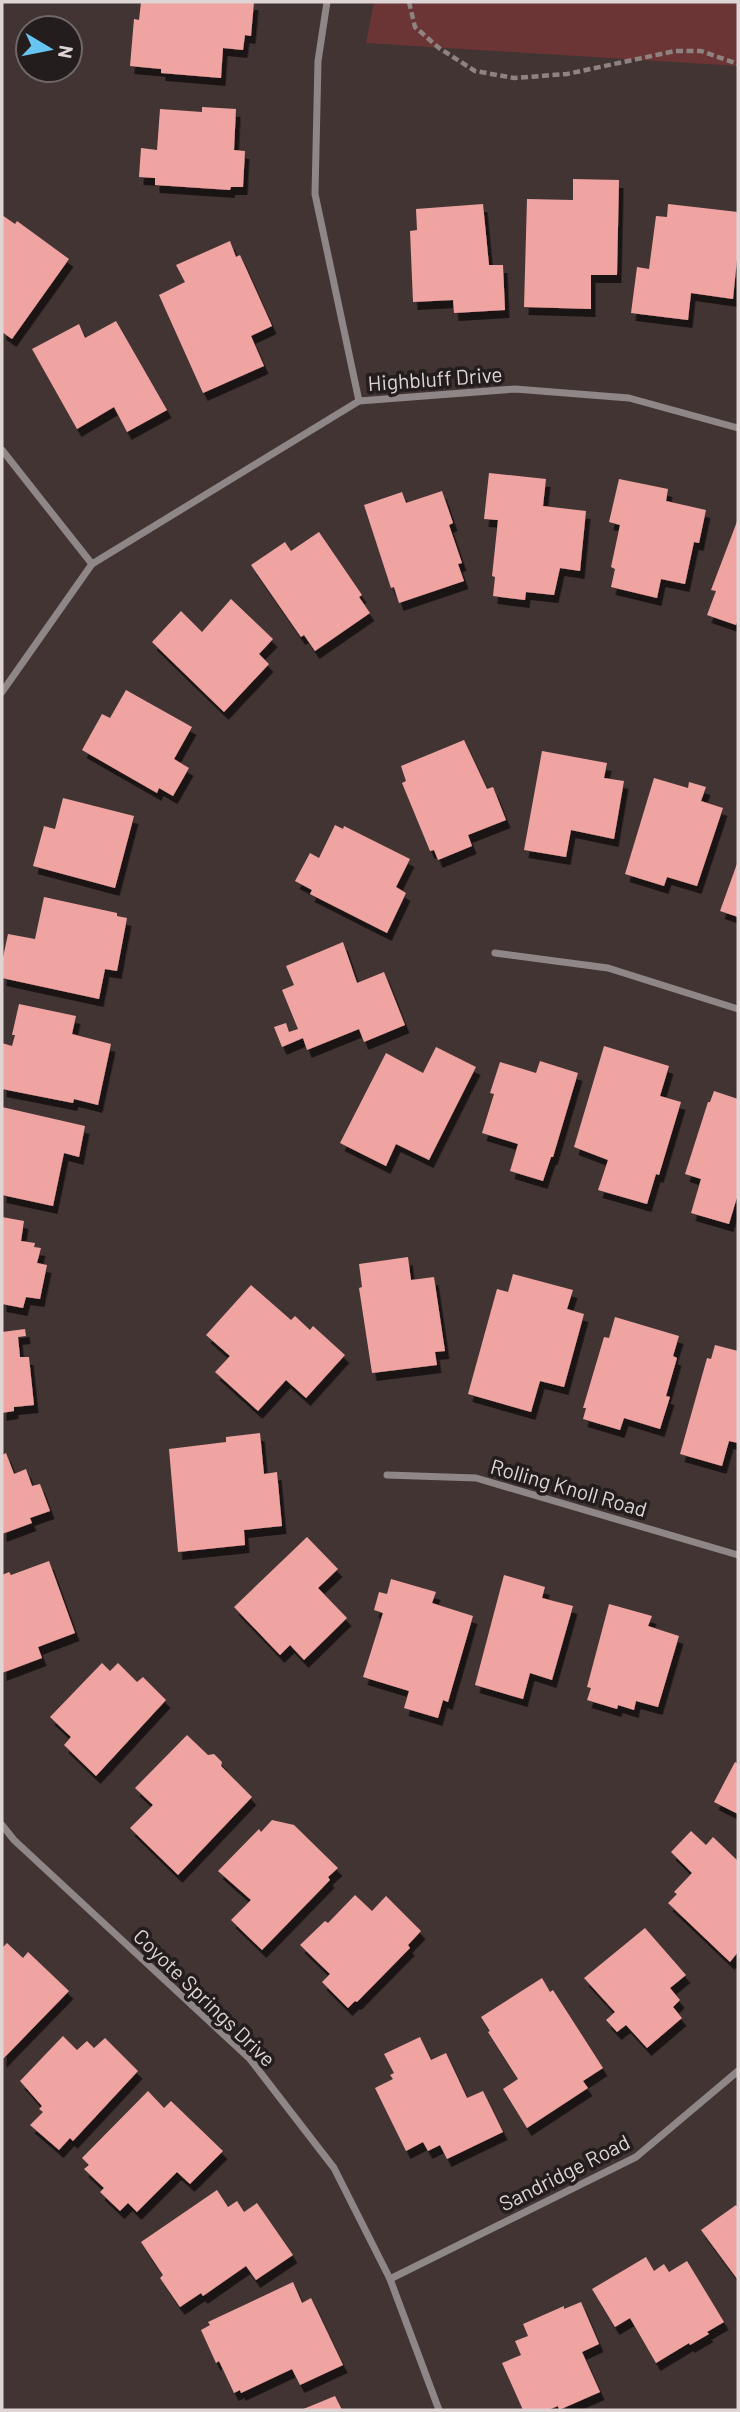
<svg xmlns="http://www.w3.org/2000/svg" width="740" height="2412" viewBox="0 0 740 2412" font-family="Barlow,sans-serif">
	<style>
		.green { fill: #6b3535 }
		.building { fill: #f0a4a1; filter: url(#shadow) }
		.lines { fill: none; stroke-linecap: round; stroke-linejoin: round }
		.path { stroke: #8f8382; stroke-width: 4.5; stroke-dasharray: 7 3.5; stroke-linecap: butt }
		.minor { stroke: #8f8787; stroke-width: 7 }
		.labels { text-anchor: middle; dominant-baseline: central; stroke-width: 7; stroke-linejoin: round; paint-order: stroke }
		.street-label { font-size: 21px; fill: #ded5d4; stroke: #241d1d }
	</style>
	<defs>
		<filter id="shadow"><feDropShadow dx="4.5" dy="8" stdDeviation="0" flood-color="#0009"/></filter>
	</defs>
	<rect width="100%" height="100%" fill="#423433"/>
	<path class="green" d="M374,2H738V66L366,43Z"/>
	<g class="building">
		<path d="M141,2H254L251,36L245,35L243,50L223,48L221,78L161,73V69L130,66L134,19L139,20Z"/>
		<path d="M202,107L236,109L234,150L245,151L243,187H231L230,190L155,185V178L139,177L141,148L157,150L160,109L202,112Z"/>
		<path d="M573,179L619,180L617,275H591V309L524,307L527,199L573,200Z"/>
		<path d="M483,204L489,265H503L505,310L454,313L453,300L413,302L410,231L417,230L416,209Z"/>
		<path d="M668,204L738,212V249L733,299L691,293L688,320L631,313L637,267L649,269L656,216L667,217Z"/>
		<path d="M2,215L15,224L17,221L69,259L12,339L2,332Z"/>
		<path d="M230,241L236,257L240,255L272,326L251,336L264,366L203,393L159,295L185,282L176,265Z"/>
		<path d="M116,321L167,410L127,432L114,407L77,429L32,349L79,324L85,338Z"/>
		<path d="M489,473L546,479L543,506L586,511L580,571L560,568L554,595L526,592L525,600L493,596L495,577L492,576L498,520L484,519Z"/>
		<path d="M619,479L668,489L666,501L706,510L699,543L694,542L685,584L661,579L657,598L611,587L615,569L611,567L620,525L609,522Z"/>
		<path d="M442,491L453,523L449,525L462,563L458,564L464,581L399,603L394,587L391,588L364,505L402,492L406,503Z"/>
		<path d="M738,519V619L736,625L707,615L716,591L711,590Z"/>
		<path d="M319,532L362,595L359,597L370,613L315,651L304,635L301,637L251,565L285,542L291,551Z"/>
		<path d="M231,599L273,639L259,654L269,664L224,712L152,642L181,611L202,632Z"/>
		<path d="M126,690L192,727L174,759L189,768L173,796L159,788L157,793L82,750L102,714L110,718Z"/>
		<path d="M464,740L487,789L493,787L506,820L468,835L472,846L438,860L434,850L430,851L402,783L406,781L401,766Z"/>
		<path d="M542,751L607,763L604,778L624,781L614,839L571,830L566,857L524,850Z"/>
		<path d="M654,778L688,788L689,782L706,787L701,801L723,808L697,886L667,877L664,886L625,874Z"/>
		<path d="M63,798L134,816L115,888L33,866L44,826L55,829Z"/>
		<path d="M335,825L343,829L344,826L410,859L396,887L406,893L387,933L310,894L312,890L295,881L310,853L319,858Z"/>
		<path d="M738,861V917L720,911Z"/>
		<path d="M44,897L117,913V916L127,918L117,971L105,969L99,999L2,978V962L8,934L35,939Z"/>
		<path d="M343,942L357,983L384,972L405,1025L364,1042L359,1029L307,1050L303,1038L282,1047L274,1027L286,1023L289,1032L298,1029L282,990L294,985L286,966Z"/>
		<path d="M19,1004L76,1016L72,1034L111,1044L98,1105L74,1099L73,1103L2,1089V1043L12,1046L15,1035H12Z"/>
		<path d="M604,1046L669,1066L660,1096L681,1102L659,1175L656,1174L647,1204L598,1190L608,1160L574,1147Z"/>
		<path d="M436,1047L476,1067L429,1160L396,1144L386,1166L340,1143L386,1053L423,1073Z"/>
		<path d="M540,1061L578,1073L553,1157H551L543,1181L510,1171L518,1144L482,1133L494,1094L490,1093L500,1062L536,1073Z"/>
		<path d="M714,1091L738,1099V1194L729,1224L691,1213L701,1179L685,1174L708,1102H710Z"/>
		<path d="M2,1107L85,1126L79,1157L64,1153L53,1206L2,1195Z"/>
		<path d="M2,1217L24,1221L21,1241L35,1243L34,1247L41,1248L37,1263L47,1265L40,1299L26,1297L23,1308L2,1304Z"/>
		<path d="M408,1257L411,1280L434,1277L445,1351L435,1352L437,1365L372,1373L359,1288L362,1287L359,1264Z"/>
		<path d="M513,1274L573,1290L567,1309L584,1314L564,1387L540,1381L531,1412L468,1394L497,1289L508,1292Z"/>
		<path d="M251,1285L291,1320L295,1316L310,1330L313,1326L345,1355L306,1398L286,1380L258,1411L215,1372L230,1356L206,1335Z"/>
		<path d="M615,1317L679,1336L673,1356L677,1358L666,1396L670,1397L660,1429L624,1418L620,1430L583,1419L586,1408H583L604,1337L609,1338Z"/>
		<path d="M25,1329L26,1336L18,1337L20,1357H29L34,1405L14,1407V1411L2,1413V1332Z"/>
		<path d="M715,1345L738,1351V1443L729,1441L722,1466L680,1454L707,1358L711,1359Z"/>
		<path d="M260,1433L264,1474L277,1472L282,1526L244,1530L245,1545L178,1552L169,1449L226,1442V1437Z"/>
		<path d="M6,1453L14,1474L26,1469L32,1486L40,1484L50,1511L30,1518L32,1523L2,1534V1455Z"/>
		<path d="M307,1537L338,1569L318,1588L347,1618L304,1660L290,1645L280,1655L234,1607Z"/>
		<path d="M49,1561L75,1633L38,1647L42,1658L2,1673V1575L9,1572L11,1575Z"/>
		<path d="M504,1575L545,1587L542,1598L573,1606L552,1680L530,1673L523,1699L475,1685Z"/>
		<path d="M391,1579L436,1592L432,1603L473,1616L448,1702L443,1700L438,1718L404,1708L409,1691L363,1677L383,1613L374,1610L379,1592L387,1594Z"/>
		<path d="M609,1604L652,1616L648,1626L679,1636L658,1707L636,1701L634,1710L618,1705L617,1709L587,1700L591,1688L587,1687Z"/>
		<path d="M102,1663L110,1671L118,1663L137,1682L143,1677L166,1700L96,1776L64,1745L71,1737L50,1717Z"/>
		<path d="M187,1735L208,1755L214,1754L222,1762L221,1766L252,1797L178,1875L130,1828L153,1805L135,1788Z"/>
		<path d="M735,1762L738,1764V1814L714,1802Z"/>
		<path d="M272,1820L294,1825L338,1868L328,1877L330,1880L262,1950L231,1920L251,1900L218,1871L259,1829L261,1832Z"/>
		<path d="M691,1831L706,1845L713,1837L738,1861V1952L730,1962L668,1903L677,1894L674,1892L692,1873L671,1852Z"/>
		<path d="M355,1895L372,1911L386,1896L421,1931L408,1945L410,1948L357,2002L355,2001L348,2008L322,1982L330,1974L300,1945L325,1921L328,1923Z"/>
		<path d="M645,1928L686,1975L670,1988L680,2000L673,2007L682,2018L647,2048L626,2025L617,2032L606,2020L615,2012L584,1978Z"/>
		<path d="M7,1943L23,1958L28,1952L69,1991L2,2060V1948Z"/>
		<path d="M542,1978L550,1992L553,1990L603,2068L583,2081L588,2088L527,2128L503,2089L518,2079L488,2032L490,2031L481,2017Z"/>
		<path d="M63,2036L77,2050L87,2041L94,2048L105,2038L138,2071L73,2141L70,2138L59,2150L30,2125L43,2112L39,2109L42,2106L20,2081Z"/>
		<path d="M420,2037L431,2060L446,2053L467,2098L483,2091L503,2132L447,2159L440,2145L428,2151L423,2142L406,2151L375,2088L393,2079L390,2075L394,2073L384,2054Z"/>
		<path d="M148,2091L164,2108L171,2101L223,2151L190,2184L177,2172L137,2212L128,2203L120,2211L100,2192L104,2188L84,2169L89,2165L82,2158Z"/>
		<path d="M217,2190L228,2207L237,2201L244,2212L257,2203L293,2255L256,2280L246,2266L203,2296L201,2293L180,2307L160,2278L163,2275L141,2242Z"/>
		<path d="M736,2205L738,2208V2280L701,2230Z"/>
		<path d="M646,2257L654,2271L664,2264L669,2272L687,2261L724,2322L707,2332L709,2334L690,2345L689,2343L656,2363L630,2318L615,2327L592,2289Z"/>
		<path d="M293,2282L302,2303L311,2298L343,2365L300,2385L292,2369L241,2393L240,2390L234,2393L219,2361L216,2363L201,2330L210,2325L208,2322Z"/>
		<path d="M581,2302L599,2344L582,2352L600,2392L559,2410L558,2406L548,2410H523L502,2363L521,2355L515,2341L528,2336L523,2324L564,2306V2309Z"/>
		<path d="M335,2396L342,2410H301Z"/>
	</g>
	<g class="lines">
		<path class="path" d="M409,2L415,27L439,48L475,71L514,78L567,74L675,51H701L738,64"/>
		<g class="minor">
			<path d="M327,2L318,61L315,194L359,401"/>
			<path d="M2,450L92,564"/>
			<path d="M2,692L92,564L359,401L515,389L629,398L738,428"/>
			<path d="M495,953L608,968L738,1009"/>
			<path d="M387,1475L476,1478L738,1555"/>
			<path d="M2,1825L14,1840L250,2059L334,2168L390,2279L439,2410"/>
			<path d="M390,2279L636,2157L738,2071"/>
		</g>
	</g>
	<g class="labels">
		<g class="street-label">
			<text transform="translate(435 378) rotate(-4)">Highbluff Drive</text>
			<text transform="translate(569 1487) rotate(16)">Rolling Knoll Road</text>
			<text transform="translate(205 1997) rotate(44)">Coyote Springs Drive</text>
			<text transform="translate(564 2172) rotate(-27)">Sandridge Road</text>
		</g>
	</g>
	<rect width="740" height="2412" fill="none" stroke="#ded5d4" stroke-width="7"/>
	<g transform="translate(49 49) rotate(100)"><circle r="33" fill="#241d1d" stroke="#6e6766" stroke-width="2"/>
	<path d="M0-5L12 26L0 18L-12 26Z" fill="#68c4f0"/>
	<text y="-10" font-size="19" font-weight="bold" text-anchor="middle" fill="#ded5d4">N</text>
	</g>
</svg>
